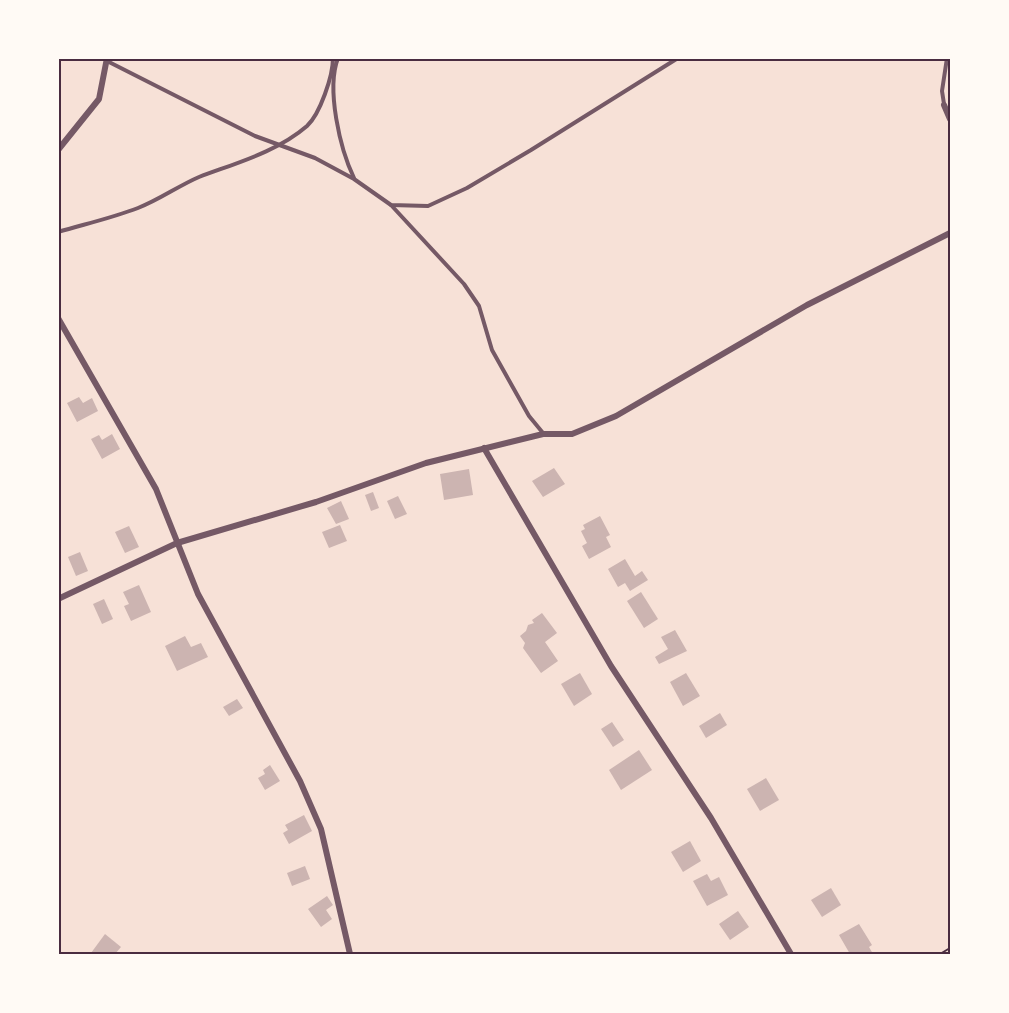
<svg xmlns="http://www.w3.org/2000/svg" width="1009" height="1013" viewBox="0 0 1009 1013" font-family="Georgia,serif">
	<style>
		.building { fill: #ccb4b1 }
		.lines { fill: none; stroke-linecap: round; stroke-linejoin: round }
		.path { stroke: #4a2c40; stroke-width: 2 }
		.service { stroke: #755966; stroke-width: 4 }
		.minor { stroke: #755966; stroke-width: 6 }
		.neatline { fill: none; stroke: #4a2c40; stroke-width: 2 }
	</style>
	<rect width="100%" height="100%" fill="#f7e1d7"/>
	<g class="building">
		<path d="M79,397L83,403L92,398L98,411L77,422L67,403Z"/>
		<path d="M112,434L120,449L102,459L91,439L99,435L102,440Z"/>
		<path d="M554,468L565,484L543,497L532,481Z"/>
		<path d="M469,469L473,495L444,500L440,474Z"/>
		<path d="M373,492L379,508L371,511L365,495Z"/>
		<path d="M398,496L407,514L395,519L387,501Z"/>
		<path d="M341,501L349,519L336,524L327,508Z"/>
		<path d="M600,516L610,535L606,537L611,547L589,559L582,546L587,543L581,531L585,529L583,525Z"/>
		<path d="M340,525L347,541L329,548L322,532Z"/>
		<path d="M129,526L139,547L125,553L115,532Z"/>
		<path d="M80,552L88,571L76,576L68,557Z"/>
		<path d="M625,559L635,576L642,571L648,580L630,591L625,583L618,587L608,569Z"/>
		<path d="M139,585L151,612L131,621L124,606L129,604L123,592Z"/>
		<path d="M641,592L658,619L644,628L627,601Z"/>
		<path d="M104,599L113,619L102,624L93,604Z"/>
		<path d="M542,613L557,633L545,642L558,661L541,673L523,648L525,643L520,636L526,631L528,625L534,623L532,620Z"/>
		<path d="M675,630L687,651L659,664L655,657L668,649L661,637Z"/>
		<path d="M185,636L191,647L201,643L208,657L177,671L165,646Z"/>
		<path d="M580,673L592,694L574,706L561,684Z"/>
		<path d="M686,673L700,696L683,706L670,682Z"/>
		<path d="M237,699L243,708L229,716L223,707Z"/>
		<path d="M720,713L727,725L706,738L699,726Z"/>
		<path d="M612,722L624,740L613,747L601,729Z"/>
		<path d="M639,750L652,770L621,790L609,770Z"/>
		<path d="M270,765L280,781L265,790L258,778L265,774L263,770Z"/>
		<path d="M766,778L779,800L760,811L747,789Z"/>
		<path d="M304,815L312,831L289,844L283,833L288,830L285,825Z"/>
		<path d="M690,841L701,861L683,872L671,852Z"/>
		<path d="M305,866L310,879L292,886L287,873Z"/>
		<path d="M707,874L711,881L719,877L728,895L707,906L693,881Z"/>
		<path d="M831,888L841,905L822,917L811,900Z"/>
		<path d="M327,896L333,905L326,910L332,919L321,927L308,909Z"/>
		<path d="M738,911L749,927L730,940L719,924Z"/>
		<path d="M859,924L872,945L869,947L873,954H850L839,935Z"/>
		<path d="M105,934L121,947L115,954H93L91,953Z"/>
	</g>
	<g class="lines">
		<path class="path" d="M940,954L950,948"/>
		<g class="service">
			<path d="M338,58C326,89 340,149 354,178"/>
			<path d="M107,61L255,136L315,158L354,179L391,205L428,206L467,188L531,150L678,58"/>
			<path d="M944,104L942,91L947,58"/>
			<path d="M391,205L464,284L479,306L492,350L529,416L543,433"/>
			<path d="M58,232C85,224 112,218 138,208C159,200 178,186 199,177C236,163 277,152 307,126C320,114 333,76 333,58"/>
		</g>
		<g class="minor">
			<path d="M944,105L950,119"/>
			<path d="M58,150L99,99L107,58"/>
			<path d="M58,318L156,489L198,594L300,781L321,829L350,954"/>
			<path d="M484,448L611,666L711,818L791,954"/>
			<path d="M58,599L177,543L316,502L426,463L543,434H572L616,416L807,305L950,233"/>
		</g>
	</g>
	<rect width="1009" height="1013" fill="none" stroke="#fffaf5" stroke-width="120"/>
	<rect x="60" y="60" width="889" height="893" class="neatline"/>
</svg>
